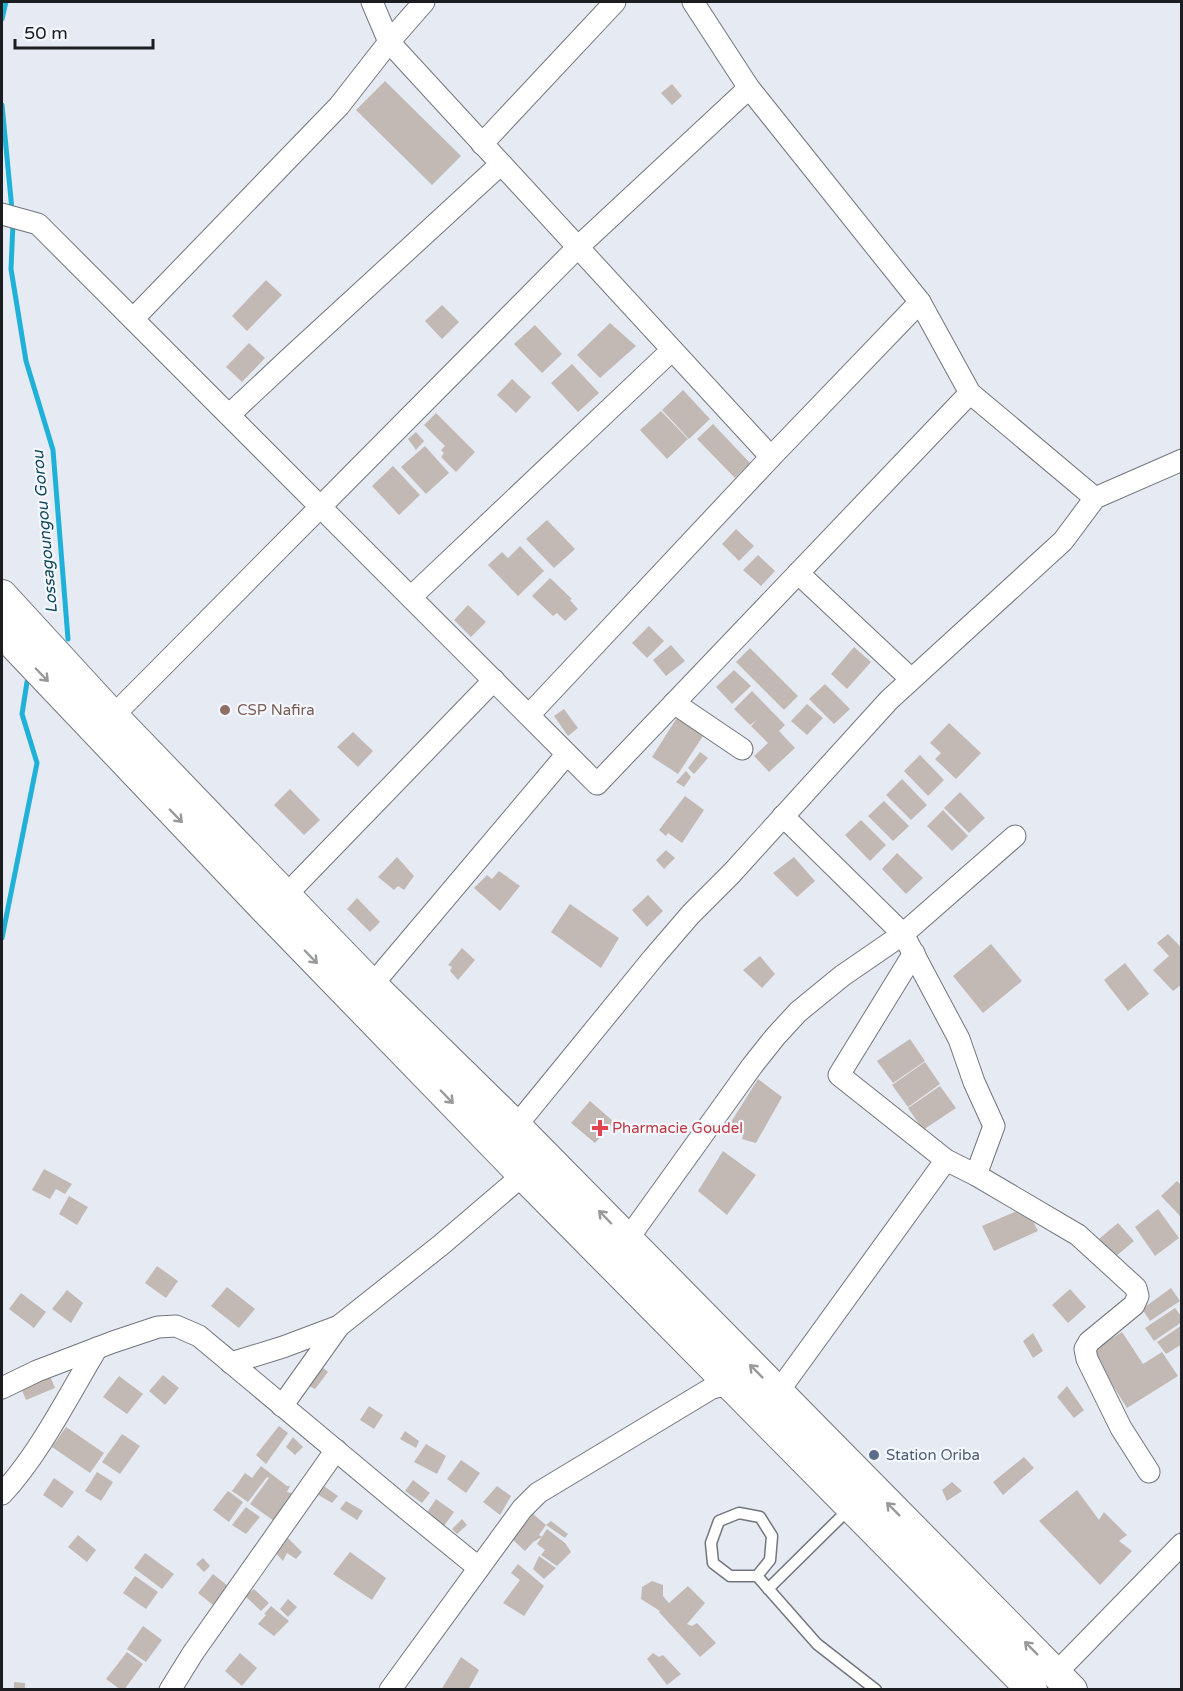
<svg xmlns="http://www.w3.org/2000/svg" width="1183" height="1691" viewBox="0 0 1183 1691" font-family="'Varela Round',sans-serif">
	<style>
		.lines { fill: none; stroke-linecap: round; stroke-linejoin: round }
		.stream { stroke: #20b1d9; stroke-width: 5 }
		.building { fill: #c2b9b4 }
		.service-casing { stroke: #71767d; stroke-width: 13 }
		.minor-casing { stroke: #71767d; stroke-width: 23 }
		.secondary-casing { stroke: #71767d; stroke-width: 32 }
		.service { stroke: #fff; stroke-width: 10 }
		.minor { stroke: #fff; stroke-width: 21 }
		.secondary { stroke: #fff; stroke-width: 30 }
		.oneway { stroke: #98999b }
		.education-dot { fill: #8d6e63; stroke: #f4f8fe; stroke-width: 2 }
		.health-dot { fill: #e0444e; stroke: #f4f8fe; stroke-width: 2 }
		.service-dot { fill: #5c6f8a; stroke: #f4f8fe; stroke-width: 2 }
		.labels { text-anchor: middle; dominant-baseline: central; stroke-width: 4.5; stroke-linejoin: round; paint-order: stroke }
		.education-label { font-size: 15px; fill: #785e54; stroke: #f4f8fe; text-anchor: start }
		.health-label { font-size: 15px; fill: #be3a42; stroke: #f4f8fe; text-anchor: start }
		.service-label { font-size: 15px; fill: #4e5e75; stroke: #f4f8fe; text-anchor: start }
		.water-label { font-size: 16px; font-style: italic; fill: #0f4758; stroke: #f4f8fe }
	</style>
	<rect width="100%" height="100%" fill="#e6ebf3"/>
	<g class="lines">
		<g class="stream">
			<path d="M2,19L6,2"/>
			<path d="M2,105L12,210"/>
			<path d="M13,223L11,269L26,361L53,450L68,639"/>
			<path d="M2,938L37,763L22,714L27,682"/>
		</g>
	</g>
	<g class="building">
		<path d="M385,81L461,156L432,185L356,110Z"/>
		<path d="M672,84L682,96L672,105L661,93Z"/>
		<path d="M266,280L282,295L247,331L232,316Z"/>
		<path d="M442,305L459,322L442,339L425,321Z"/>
		<path d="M610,323L636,346L600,378L577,355Z"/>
		<path d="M535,325L562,354L542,373L514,344Z"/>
		<path d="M249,343L265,358L242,382L226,367Z"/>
		<path d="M572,364L599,393L578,412L551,383Z"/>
		<path d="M512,379L531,397L516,413L497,395Z"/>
		<path d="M683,390L710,419L689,439L662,410Z"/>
		<path d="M661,411L688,439L667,459L640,430Z"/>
		<path d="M436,413L475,452L456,472L441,457L444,453L441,450L445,446L424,425Z"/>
		<path d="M713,424L750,463L735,478L697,439Z"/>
		<path d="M416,432L424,441L416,450L408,439Z"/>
		<path d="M425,446L449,473L426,494L401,467Z"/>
		<path d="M393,466L420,495L399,515L372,486Z"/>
		<path d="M547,520L575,549L554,568L526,539Z"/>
		<path d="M736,529L754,546L739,561L722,544Z"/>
		<path d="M520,546L544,571L518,596L488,565L502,552L508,558Z"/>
		<path d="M758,555L775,571L761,586L743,570Z"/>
		<path d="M550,578L572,599L570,600L578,609L565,621L557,613L553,616L532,596Z"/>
		<path d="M468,605L486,622L471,637L454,620Z"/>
		<path d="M649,626L664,641L647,658L632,643Z"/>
		<path d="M671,645L685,661L666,676L653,660Z"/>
		<path d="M854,647L871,662L847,689L831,674Z"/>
		<path d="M750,648L798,696L784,710L736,662Z"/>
		<path d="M734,670L751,686L732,704L716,687Z"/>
		<path d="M825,684L850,709L834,724L809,699Z"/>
		<path d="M752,691L785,725L779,731L795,748L769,772L754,756L768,743L751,726L757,720L750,725L734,709Z"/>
		<path d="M807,704L823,718L807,735L791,721Z"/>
		<path d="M564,709L578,728L568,736L554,716Z"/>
		<path d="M678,716L705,733L678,774L652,757Z"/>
		<path d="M949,723L981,753L956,779L935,759L941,753L930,743Z"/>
		<path d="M353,732L373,751L358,767L337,747Z"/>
		<path d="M700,752L708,758L694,774L688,768Z"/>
		<path d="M920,755L944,780L928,796L904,771Z"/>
		<path d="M686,771L691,777L684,787L676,782Z"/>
		<path d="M902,779L927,805L911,820L886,795Z"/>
		<path d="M290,789L320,820L304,835L274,805Z"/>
		<path d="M960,792L985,818L969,833L944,808Z"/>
		<path d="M685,796L704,810L682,843L668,833L666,836L659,830Z"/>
		<path d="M884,801L909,826L893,841L868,816Z"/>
		<path d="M943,810L968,836L952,851L927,826Z"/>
		<path d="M861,820L886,845L870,861L845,835Z"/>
		<path d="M666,850L675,858L664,869L656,860Z"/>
		<path d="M897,853L923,878L906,894L882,869Z"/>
		<path d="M397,857L414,876L404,890L398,886L394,890L378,877Z"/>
		<path d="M794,857L815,881L797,897L773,873Z"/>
		<path d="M499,871L520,886L500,911L474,888L487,875L492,879Z"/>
		<path d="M648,895L663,911L647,927L632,910Z"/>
		<path d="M357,898L380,922L370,932L347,909Z"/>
		<path d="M570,904L619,938L601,968L551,932Z"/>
		<path d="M1168,934L1182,948V984L1173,991L1153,970L1169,956L1157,943Z"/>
		<path d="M991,944L1022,981L983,1013L953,976Z"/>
		<path d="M462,948L475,960L458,980L450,971L452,967L448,965Z"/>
		<path d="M760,956L775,974L762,988L743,970Z"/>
		<path d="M1125,963L1149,994L1128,1011L1104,980Z"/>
		<path d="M910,1039L925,1061L893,1083L877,1061Z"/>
		<path d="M925,1062L940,1084L908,1107L892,1085Z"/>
		<path d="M758,1079L782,1097L756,1143L742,1139L744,1129L731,1122Z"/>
		<path d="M940,1086L956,1108L923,1130L908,1108Z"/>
		<path d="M590,1101L614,1122L595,1143L571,1123Z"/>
		<path d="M723,1151L756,1175L727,1215L698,1191Z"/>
		<path d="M44,1169L72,1184L65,1194L56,1189L50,1199L32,1190Z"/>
		<path d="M1177,1181L1182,1186V1218L1161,1196Z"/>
		<path d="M69,1196L88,1207L77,1225L59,1214Z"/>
		<path d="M1026,1207L1038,1231L994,1251L982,1226Z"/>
		<path d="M1158,1209L1179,1238L1155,1256L1135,1227Z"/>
		<path d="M1118,1223L1134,1241L1115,1257L1099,1239Z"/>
		<path d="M157,1266L178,1281L166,1298L145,1283Z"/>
		<path d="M227,1287L255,1309L239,1328L211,1306Z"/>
		<path d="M1171,1288L1180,1301L1150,1321L1142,1309Z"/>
		<path d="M1070,1289L1086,1307L1068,1323L1052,1305Z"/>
		<path d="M67,1290L83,1303L71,1323L52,1309Z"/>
		<path d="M21,1293L46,1312L34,1328L9,1309Z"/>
		<path d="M1175,1308L1182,1317V1322L1154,1341L1145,1328Z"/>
		<path d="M1182,1325V1344L1166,1354L1157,1342Z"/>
		<path d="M1122,1332L1143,1364L1162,1352L1178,1376L1127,1408L1091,1351Z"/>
		<path d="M1033,1333L1043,1351L1033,1358L1023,1341Z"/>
		<path d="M322,1367L328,1372L315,1389L307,1385Z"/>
		<path d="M48,1371L55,1388L26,1400L19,1383Z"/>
		<path d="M163,1375L179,1388L165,1405L149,1391Z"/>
		<path d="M119,1376L143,1394L127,1414L103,1397Z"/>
		<path d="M1067,1386L1084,1410L1074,1418L1057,1397Z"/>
		<path d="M369,1406L383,1415L374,1429L360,1420Z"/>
		<path d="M279,1426L288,1433L266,1464L256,1455Z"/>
		<path d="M66,1427L104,1453L90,1473L52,1447Z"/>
		<path d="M405,1431L419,1441L416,1448L400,1439Z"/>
		<path d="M122,1434L140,1446L120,1474L102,1462Z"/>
		<path d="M293,1437L303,1447L295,1455L286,1447Z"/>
		<path d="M426,1444L446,1456L437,1474L414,1462Z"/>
		<path d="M1024,1457L1034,1468L1003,1495L993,1482Z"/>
		<path d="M461,1460L480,1473L466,1493L447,1479Z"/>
		<path d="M261,1466L287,1486H290L287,1492L295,1494L274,1521L250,1504L269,1478L267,1477L248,1502L232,1491L245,1473L252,1478Z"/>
		<path d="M97,1472L113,1482L101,1501L85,1491Z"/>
		<path d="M54,1478L74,1492L62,1508L43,1495Z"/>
		<path d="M413,1480L430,1493L422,1503L405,1491Z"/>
		<path d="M952,1482L962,1491L947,1501L942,1490Z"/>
		<path d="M321,1484L338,1496L332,1503L315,1493Z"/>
		<path d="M497,1486L511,1496L500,1515L483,1502Z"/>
		<path d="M1077,1490L1099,1520L1104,1512L1127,1535L1119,1541L1132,1551L1100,1585L1039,1521Z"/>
		<path d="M228,1491L243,1502L229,1522L213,1510Z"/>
		<path d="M436,1499L454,1512L441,1530L424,1517Z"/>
		<path d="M346,1501L363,1511L357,1520L340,1509Z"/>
		<path d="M246,1507L260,1517L246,1534L232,1525Z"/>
		<path d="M532,1513L546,1525L539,1535L542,1537L533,1542L525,1551L513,1540Z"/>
		<path d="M462,1519L467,1525L457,1534L452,1529Z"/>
		<path d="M551,1521L568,1534L565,1538L546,1525Z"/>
		<path d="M547,1529L565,1543L571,1552L557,1566L541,1555L545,1550L537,1544Z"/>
		<path d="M78,1535L96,1550L87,1562L68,1547Z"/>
		<path d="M287,1537L302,1552L296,1559L287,1553L283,1561L274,1551Z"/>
		<path d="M350,1552L386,1578L372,1600L333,1574Z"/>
		<path d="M145,1553L174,1574L162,1589L134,1568Z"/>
		<path d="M539,1556L556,1568L544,1579L533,1569Z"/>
		<path d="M203,1558L210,1566L204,1572L196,1564Z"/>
		<path d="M518,1564L544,1586L524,1616L503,1603L520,1580L511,1573Z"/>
		<path d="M213,1574L228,1586L213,1605L198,1593Z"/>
		<path d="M135,1576L158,1592L146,1609L123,1593Z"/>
		<path d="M652,1581L663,1585V1596L669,1603L688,1586L705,1603L687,1624L692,1626L697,1623L716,1643L700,1657L659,1612L660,1611L641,1599L642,1587Z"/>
		<path d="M254,1589L269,1603L261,1611L245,1596Z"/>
		<path d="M288,1599L297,1607L288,1617L280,1609Z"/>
		<path d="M271,1606L289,1621L274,1636L258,1624L266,1615L264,1614Z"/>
		<path d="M143,1626L162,1640L146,1662L127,1649Z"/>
		<path d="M127,1652L143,1664L124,1690H121L106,1679Z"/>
		<path d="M240,1653L257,1668L242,1686L225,1671Z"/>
		<path d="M653,1653L659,1657L663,1655L681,1674L667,1685L647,1659Z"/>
		<path d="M461,1657L479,1670L468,1690H441Z"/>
		<path d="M14,1682L25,1683V1690H14Z"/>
	</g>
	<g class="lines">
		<defs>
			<g id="service">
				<path d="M757,1576L770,1560L772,1536L760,1517L739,1513L719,1521L711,1543L713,1563L730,1576H757L817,1644L876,1690"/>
				<path d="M768,1589L849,1509"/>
			</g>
			<g id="minor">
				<path d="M372,2L389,42L771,457"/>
				<path d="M693,2L749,88L920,302L970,393L1095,498"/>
				<path d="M482,144L615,2"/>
				<path d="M2,214L38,224L597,784L970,393"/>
				<path d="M133,319L339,106L389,42L424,2"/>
				<path d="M229,415L292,356L501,164"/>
				<path d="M798,573L911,679"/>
				<path d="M411,597L672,350"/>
				<path d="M674,703L742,749"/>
				<path d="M529,715L771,457L920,302"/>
				<path d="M113,716L578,247L749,88"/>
				<path d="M783,816L903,934L959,1039L974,1082L994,1126L976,1175"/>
				<path d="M286,895L494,680"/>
				<path d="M914,953L839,1075L946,1160L976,1175L1078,1235L1136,1288L1138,1296L1134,1305L1089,1342L1085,1349L1087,1359L1121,1428L1149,1472"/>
				<path d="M372,985L567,754"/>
				<path d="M516,1126L654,957L691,914L732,873L889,700L1063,541L1095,498L1182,460"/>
				<path d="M627,1240L752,1066L775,1037L798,1012L842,976L903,934L1015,836"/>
				<path d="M231,1363L283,1347L339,1326L441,1245L523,1175"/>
				<path d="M2,1388L37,1371L113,1342L158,1327L176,1326L199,1336L399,1503L479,1568"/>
				<path d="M778,1392L946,1160"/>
				<path d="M282,1406L339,1326"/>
				<path d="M2,1494C40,1453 68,1396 97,1348"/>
				<path d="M1056,1673L1182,1544"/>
				<path d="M170,1690L193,1653L336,1450"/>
				<path d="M390,1690L522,1509L538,1493L712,1388L730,1384"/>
			</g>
			<g id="secondary">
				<path d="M2,595L113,716L372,985L516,1126L1072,1690"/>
				<path d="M2,632L266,910L523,1175L1032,1690"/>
			</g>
		</defs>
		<use href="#service" class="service-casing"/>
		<use href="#minor" class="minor-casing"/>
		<use href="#secondary" class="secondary-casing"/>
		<use href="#service" class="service"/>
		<use href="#minor" class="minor"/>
		<use href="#secondary" class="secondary"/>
	</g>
	<defs><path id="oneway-shaft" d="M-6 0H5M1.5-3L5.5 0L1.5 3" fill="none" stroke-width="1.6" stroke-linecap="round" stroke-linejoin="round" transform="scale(1.5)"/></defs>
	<g class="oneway">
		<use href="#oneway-shaft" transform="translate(42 675) rotate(46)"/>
		<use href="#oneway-shaft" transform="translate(176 816) rotate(46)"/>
		<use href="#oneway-shaft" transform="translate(311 957) rotate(46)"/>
		<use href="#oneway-shaft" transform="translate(447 1097) rotate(46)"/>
		<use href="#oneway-shaft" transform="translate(605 1217) rotate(-134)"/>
		<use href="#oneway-shaft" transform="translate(756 1371) rotate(-135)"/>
		<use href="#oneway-shaft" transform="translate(893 1509) rotate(-135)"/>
		<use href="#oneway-shaft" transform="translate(1031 1648) rotate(-135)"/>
	</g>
	<circle class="education-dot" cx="225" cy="710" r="6"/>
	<path class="health-dot" d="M597 1119h6v6h6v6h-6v6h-6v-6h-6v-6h6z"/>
	<circle class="service-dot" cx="874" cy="1455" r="6"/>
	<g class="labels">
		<g class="education-label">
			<text x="237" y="710">CSP Nafira</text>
		</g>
		<g class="health-label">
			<text x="612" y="1128">Pharmacie Goudel</text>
		</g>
		<g class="service-label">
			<text x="886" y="1455">Station Oriba</text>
		</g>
		<g class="water-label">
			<text transform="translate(45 532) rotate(-95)">Lossagoungou Gorou</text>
		</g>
	</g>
	<rect width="1183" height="1691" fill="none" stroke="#1b1d20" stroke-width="6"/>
	<path d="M15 39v9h138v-9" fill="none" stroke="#1b1d20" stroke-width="3"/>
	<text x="24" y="39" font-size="18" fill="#1b1d20" stroke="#f4f8fe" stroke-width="4.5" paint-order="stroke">50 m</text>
</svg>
